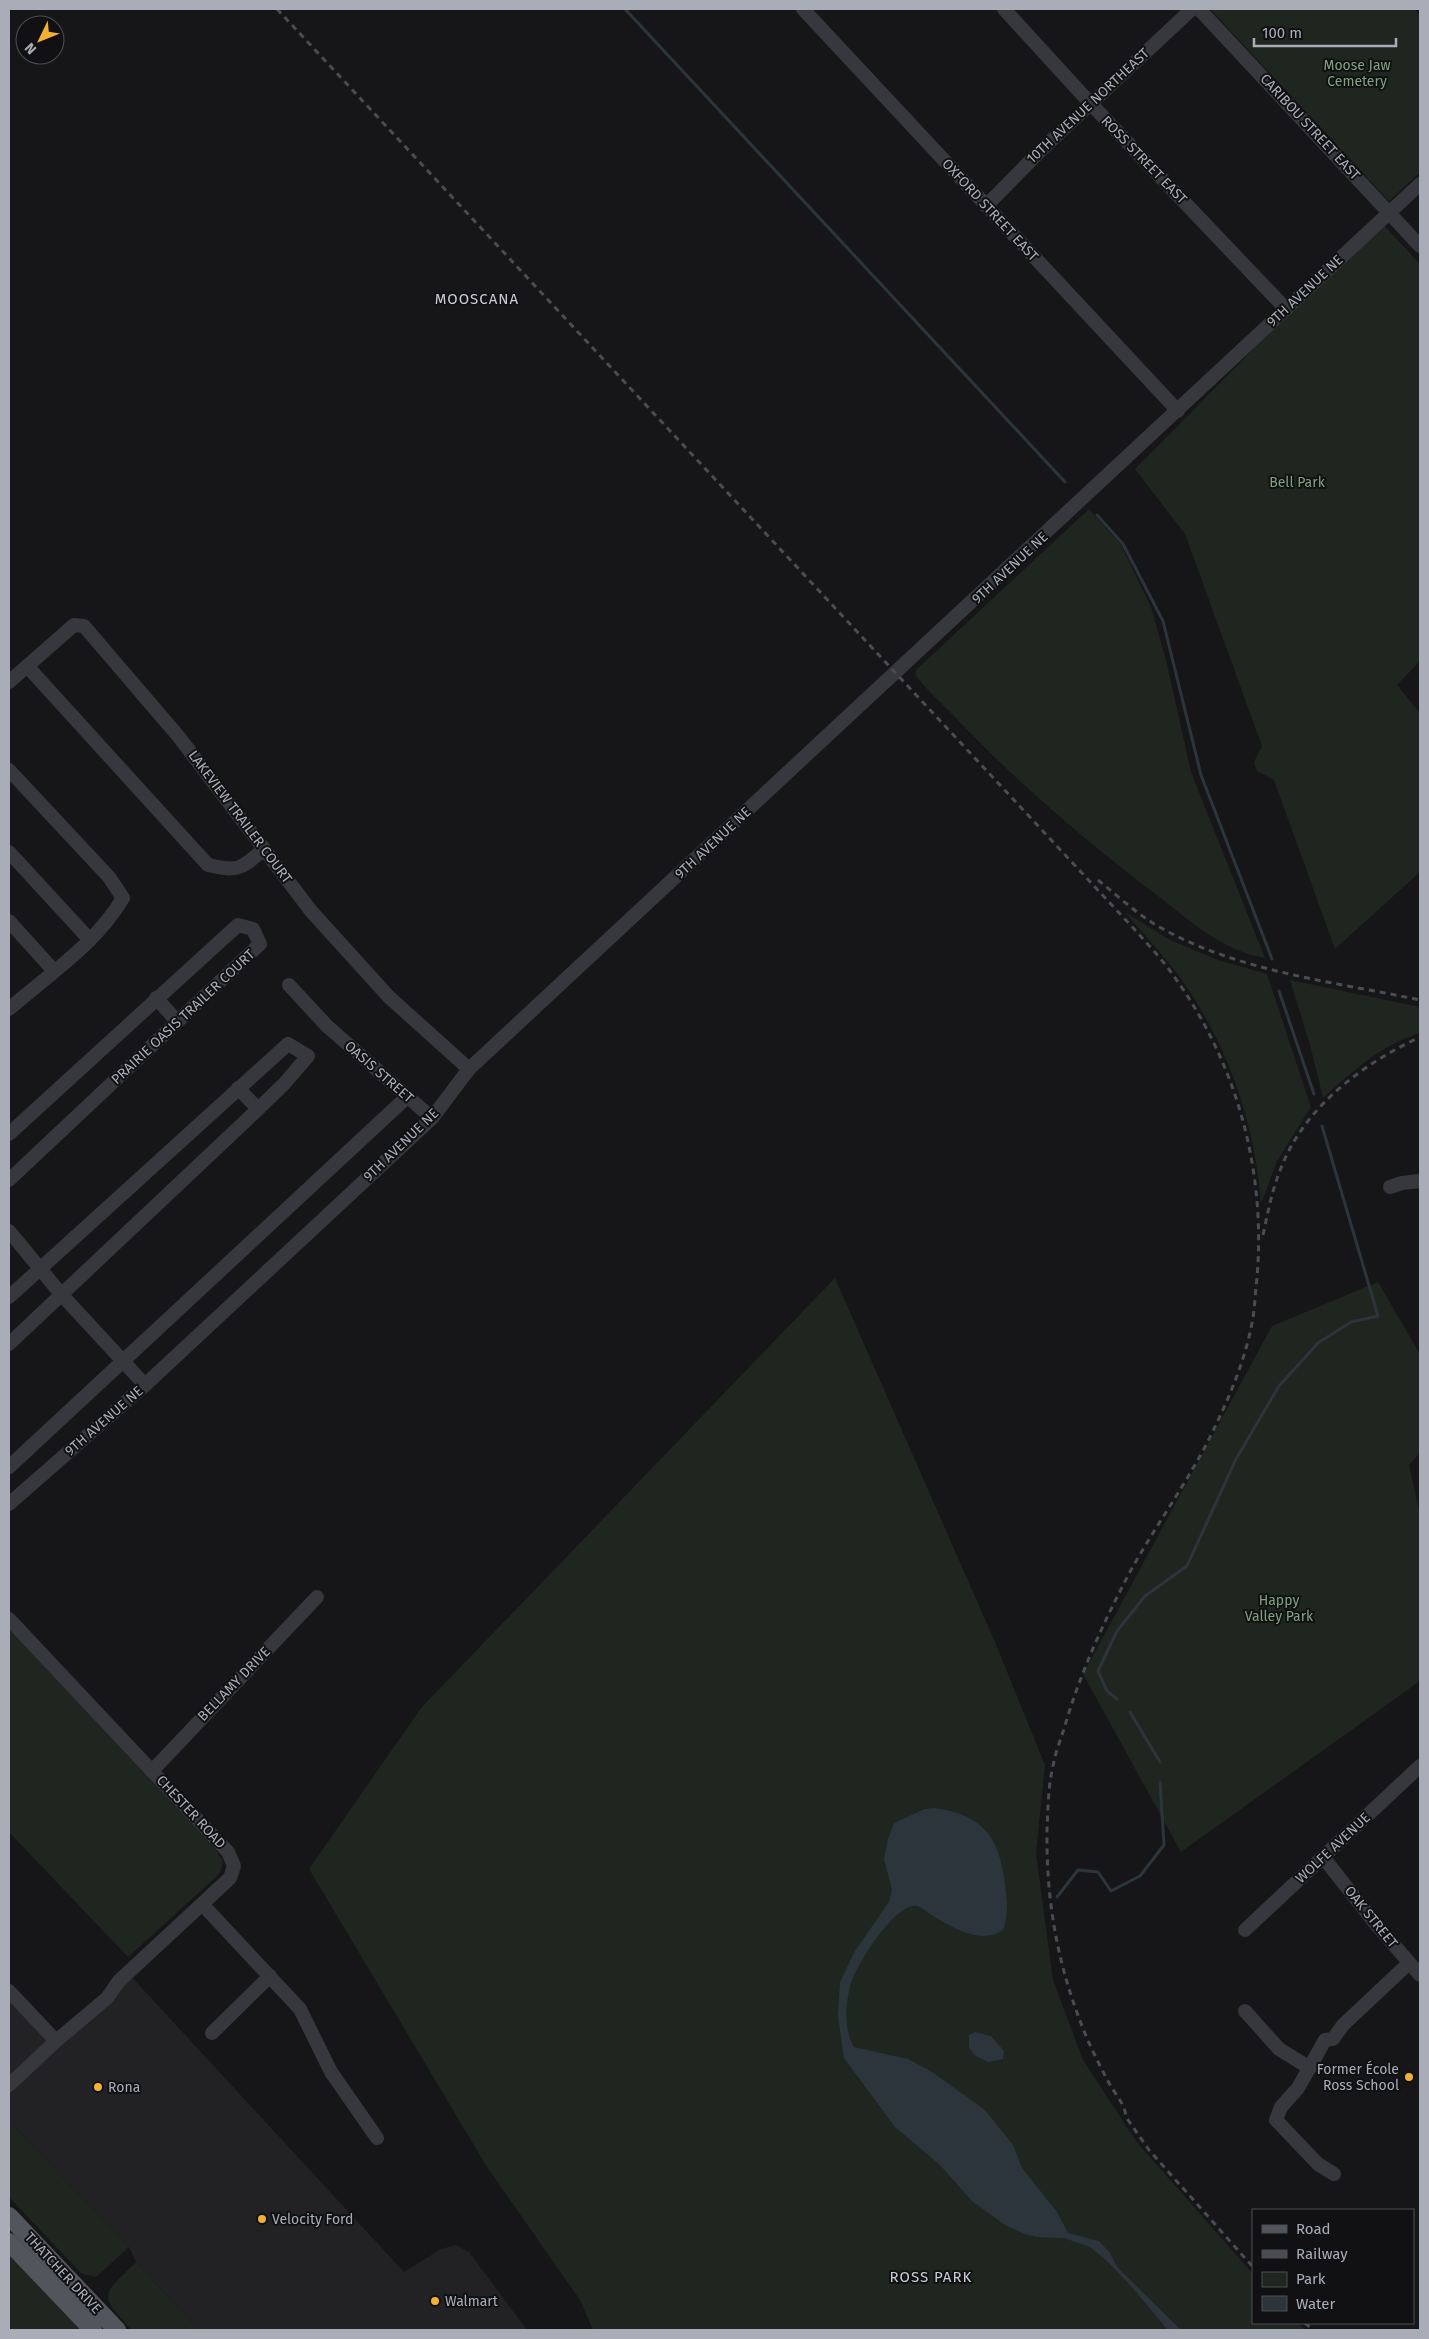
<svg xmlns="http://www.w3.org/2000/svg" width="1429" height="2339" viewBox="0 0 1429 2339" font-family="'Fira Sans',sans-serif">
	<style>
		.built { fill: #222225 }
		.green { fill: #1e261f }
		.water { fill: #2c353c }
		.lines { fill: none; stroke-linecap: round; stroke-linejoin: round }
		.stream { stroke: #2c353c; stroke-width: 3 }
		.minor { stroke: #37383d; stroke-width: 14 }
		.major { stroke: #53555c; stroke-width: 18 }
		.rail { stroke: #4a4c52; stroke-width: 3; stroke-dasharray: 6 5; stroke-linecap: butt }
		.poi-dot { fill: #f2b134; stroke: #111113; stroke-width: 2 }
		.labels { text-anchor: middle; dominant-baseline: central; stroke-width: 4; stroke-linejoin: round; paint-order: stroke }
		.park-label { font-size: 14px; fill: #7fa381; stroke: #111113 }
		.street-label { font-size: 14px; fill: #a8adb8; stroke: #111113 }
		.poi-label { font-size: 14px; fill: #a8adb8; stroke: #111113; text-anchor: start }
		.neighbourhood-label { font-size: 15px; letter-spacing: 1px; fill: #c9ccd4; stroke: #111113 }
	</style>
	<rect width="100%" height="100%" fill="#161618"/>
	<path class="built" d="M128,1973L404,2272L441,2249L456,2245L469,2252L527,2330H199L136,2262L129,2247L9,2121V1991L56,2041Z"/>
	<g class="green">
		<path d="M1210,9H1414L1420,15V172L1389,201Z"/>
		<path d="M1380,221L1420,264V661L1397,685L1420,713V872L1335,949L1274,780L1257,771L1254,762L1262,746L1185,534L1135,469Z"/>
		<path d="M1089,509L1121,545L1151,607L1167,664L1191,772L1265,958C1225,952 1190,921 1158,896C1086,841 1016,782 954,716C941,702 925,689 915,674L916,670Z"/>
		<path d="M1125,912L1170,940L1218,960L1267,974L1311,1107L1277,1161L1261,1204C1255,1125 1230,1051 1186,986C1168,960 1145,936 1125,912Z"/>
		<path d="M1290,980L1420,1007V1033C1381,1045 1353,1071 1323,1098L1310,1045Z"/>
		<path d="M835,1278L995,1642L1045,1765L1036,1853L1053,1980L1083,2060L1136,2141L1253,2274V2323H1298L1305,2330H593L580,2300L487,2167L309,1869L421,1708Z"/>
		<path d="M1378,1282L1420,1354V1453L1409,1465L1420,1513V1681L1181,1852L1083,1674L1272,1326Z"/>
		<path d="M9,1629L215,1849L223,1861L221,1871L216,1877L128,1957L9,1832Z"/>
		<path d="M9,2121L129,2247L96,2277L83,2274L78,2270L9,2197Z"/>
		<path d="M9,2250L84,2330H9Z"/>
		<path d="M136,2262L199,2330H132C97,2293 102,2296 136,2262Z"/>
	</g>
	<g class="water">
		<path d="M934,1808C984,1815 999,1837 1005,1884C1007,1902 1009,1913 1003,1930C981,1945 953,1928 933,1916C928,1913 922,1907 917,1906C895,1902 854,1968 850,1987C845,2006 844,2030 854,2047L908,2059L932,2072L985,2110L1013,2145L1022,2168L1057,2212L1068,2233L1099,2241L1110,2253L1117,2267L1181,2330H1168L1130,2285L1107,2261L1090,2247L1064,2238L1036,2237L1025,2234L1005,2225L972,2201L940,2165L895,2127L844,2058L838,2016L840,1982L855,1951L889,1902L892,1890L884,1859L888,1839L894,1823L925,1809Z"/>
		<path d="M975,2032L991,2036L1004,2051L1003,2059L988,2062L974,2055L969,2047V2035Z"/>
	</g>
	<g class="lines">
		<g class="stream">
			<path d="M625,9L1065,482"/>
			<path d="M1097,515L1123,544L1163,621L1201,775L1272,959"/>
			<path d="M1279,991L1314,1094"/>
			<path d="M1117,1699L1107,1691L1098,1671L1117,1631L1145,1596L1187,1566L1236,1459L1279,1386L1318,1343L1351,1322L1378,1316L1322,1126"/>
			<path d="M1130,1712L1160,1762"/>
			<path d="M1057,1897L1078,1870L1098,1872L1111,1891L1140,1876L1164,1845L1160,1782"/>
		</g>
		<g class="minor">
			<path d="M803,9L1178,411"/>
			<path d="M1004,9L1090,103L1286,309"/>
			<path d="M1199,9L1420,246"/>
			<path d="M986,206L1039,152L1192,9"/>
			<path d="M27,666L208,865C239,872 241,869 264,849"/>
			<path d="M9,682L74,625L84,626L179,737L311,911L389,997L469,1069"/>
			<path d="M9,770L109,877L123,898C96,944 48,975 9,1009"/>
			<path d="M9,852L90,940"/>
			<path d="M9,921L54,971"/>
			<path d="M289,985L327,1026L432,1118"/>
			<path d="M156,998L177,1021"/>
			<path d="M238,1088L258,1109"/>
			<path d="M9,1134L238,925L253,929L260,944L9,1180"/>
			<path d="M1390,1187L1402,1183L1420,1181"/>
			<path d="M9,1231L61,1294L145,1385"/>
			<path d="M9,1297L288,1044L308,1056L284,1084L254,1113L9,1344"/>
			<path d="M9,1467L407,1097"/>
			<path d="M9,1504L145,1385L432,1118L469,1069L1420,184"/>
			<path d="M9,1619L228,1852L234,1866L230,1878L119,1981L107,1998L56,2041L9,2085"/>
			<path d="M152,1771L317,1597"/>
			<path d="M1323,1857L1375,1923L1420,1975"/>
			<path d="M202,1904L300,2009L331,2072L377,2138"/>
			<path d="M1245,1930L1420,1766"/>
			<path d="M9,1991L56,2041"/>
			<path d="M1245,2011L1279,2049L1310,2068"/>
			<path d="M212,2033L270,1976"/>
			<path d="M1334,2174L1318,2164L1276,2120L1281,2107L1298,2088L1325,2040L1333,2039L1343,2025L1409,1963"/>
		</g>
		<g class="major">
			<path d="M9,2216L117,2330"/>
			<path d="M9,2242L93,2330"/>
		</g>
		<g class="rail">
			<path d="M277,9L1136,931C1148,945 1162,959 1173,975C1237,1063 1266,1170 1257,1278C1255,1293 1255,1308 1252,1323C1244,1365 1226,1405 1207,1443C1184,1487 1155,1527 1131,1570C1104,1621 1080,1673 1064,1729C1060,1741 1055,1754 1053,1766C1048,1787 1048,1809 1047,1830C1046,1906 1059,1973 1089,2043C1095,2056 1102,2070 1109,2083C1115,2094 1125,2104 1126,2117L1149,2150L1253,2267"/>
			<path d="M1098,880C1119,897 1140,917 1165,930C1242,972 1335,982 1420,1000"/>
			<path d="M1263,1235C1268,1212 1272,1190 1281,1168C1305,1106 1363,1064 1420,1037"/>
			<path d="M1305,2323L1313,2330"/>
		</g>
	</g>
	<g class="poi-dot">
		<circle cx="1409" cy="2077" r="5"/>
		<circle cx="98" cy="2087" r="5"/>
		<circle cx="262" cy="2219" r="5"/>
		<circle cx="435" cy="2301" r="5"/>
	</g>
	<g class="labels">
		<g class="park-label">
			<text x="1357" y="65">Moose Jaw<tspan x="1357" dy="16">Cemetery</tspan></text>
			<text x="1297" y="482">Bell Park</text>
			<text x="1279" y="1600">Happy<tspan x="1279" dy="16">Valley Park</tspan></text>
		</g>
		<g class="street-label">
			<text transform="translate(1088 106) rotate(-43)">10TH AVENUE NORTHEAST</text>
			<text transform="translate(1310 127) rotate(47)">CARIBOU STREET EAST</text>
			<text transform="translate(1144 160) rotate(46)">ROSS STREET EAST</text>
			<text transform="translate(990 210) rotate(47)">OXFORD STREET EAST</text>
			<text transform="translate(1305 291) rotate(-43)">9TH AVENUE NE</text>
			<text transform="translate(1010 568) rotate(-43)">9TH AVENUE NE</text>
			<text transform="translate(240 817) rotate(53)">LAKEVIEW TRAILER COURT</text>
			<text transform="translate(713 843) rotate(-43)">9TH AVENUE NE</text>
			<text transform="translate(183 1017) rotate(-43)">PRAIRIE OASIS TRAILER COURT</text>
			<text transform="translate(379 1072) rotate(41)">OASIS STREET</text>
			<text transform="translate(401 1145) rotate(-44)">9TH AVENUE NE</text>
			<text transform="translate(104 1421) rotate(-41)">9TH AVENUE NE</text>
			<text transform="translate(234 1684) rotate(-46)">BELLAMY DRIVE</text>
			<text transform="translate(191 1812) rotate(47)">CHESTER ROAD</text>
			<text transform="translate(1333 1848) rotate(-43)">WOLFE AVENUE</text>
			<text transform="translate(1371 1917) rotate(51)">OAK STREET</text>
			<text transform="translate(63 2273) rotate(47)">THATCHER DRIVE</text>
		</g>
		<g class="poi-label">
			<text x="1399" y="2069" text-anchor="end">Former École<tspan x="1399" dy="16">Ross School</tspan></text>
			<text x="108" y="2087">Rona</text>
			<text x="272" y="2219">Velocity Ford</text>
			<text x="445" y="2301">Walmart</text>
		</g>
		<g class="neighbourhood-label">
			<text x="477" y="299">MOOSCANA</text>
			<text x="931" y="2277">ROSS PARK</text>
		</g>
	</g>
	<rect width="1429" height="2339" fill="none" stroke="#a8adb8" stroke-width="20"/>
	<rect x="1252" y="2209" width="162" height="115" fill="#111113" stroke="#4d4f55"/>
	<rect x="1262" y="2225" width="25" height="8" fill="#53555c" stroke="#4d4f55"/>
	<text x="1296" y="2234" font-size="15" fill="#a8adb8">Road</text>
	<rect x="1262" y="2250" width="25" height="8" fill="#4a4c52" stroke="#4d4f55"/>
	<text x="1296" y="2259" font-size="15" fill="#a8adb8">Railway</text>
	<rect x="1262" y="2272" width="25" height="15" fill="#1e261f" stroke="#4d4f55"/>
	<text x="1296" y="2284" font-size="15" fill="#a8adb8">Park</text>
	<rect x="1262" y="2296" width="25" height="15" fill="#2c353c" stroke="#4d4f55"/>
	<text x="1296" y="2309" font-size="15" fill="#a8adb8">Water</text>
	<g transform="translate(40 40) rotate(227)"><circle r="24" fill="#111113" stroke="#4d4f55"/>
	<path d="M0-4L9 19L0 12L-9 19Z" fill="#f2b134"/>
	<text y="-8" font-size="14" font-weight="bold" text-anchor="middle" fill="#a8adb8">N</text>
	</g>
	<path d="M1254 38v8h142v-8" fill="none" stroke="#a8adb8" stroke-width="2.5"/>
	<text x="1262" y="38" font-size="15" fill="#a8adb8" stroke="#111113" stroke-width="4" paint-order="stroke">100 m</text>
</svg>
